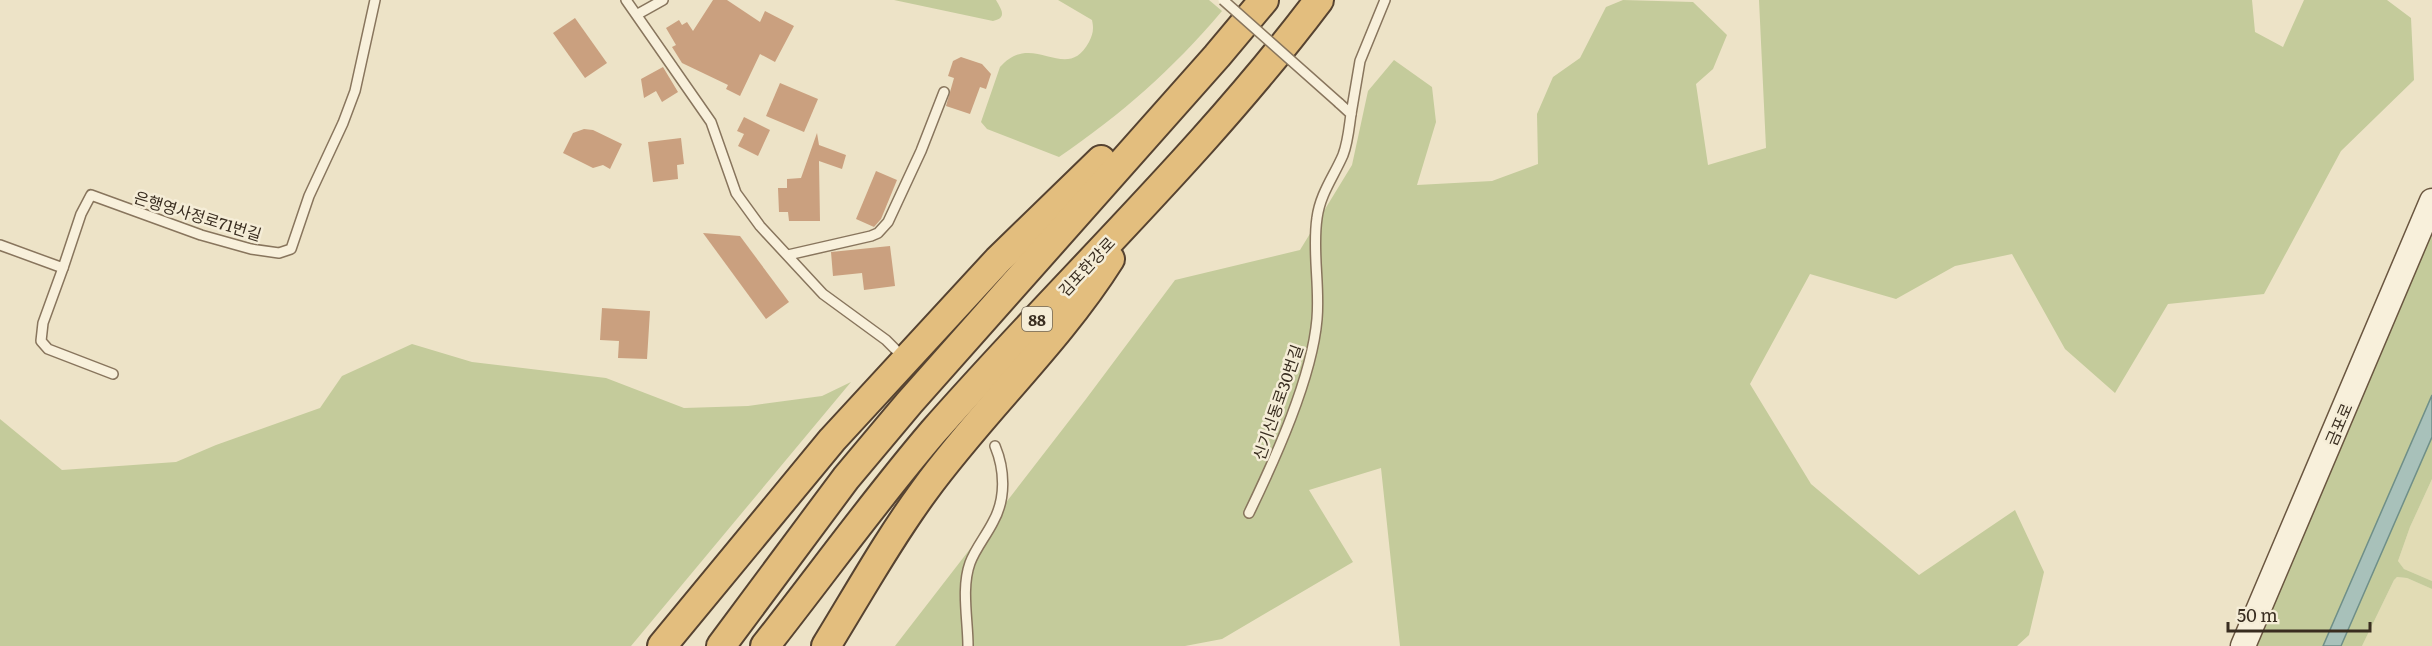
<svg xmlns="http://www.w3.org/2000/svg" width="2432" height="646" viewBox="0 0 2432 646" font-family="Literata,'Noto Sans KR',serif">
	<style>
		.farmland { fill: #e2dcb5 }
		.green { fill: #c4cb9b }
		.water { fill: #a8c1ba; stroke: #6f8f88; stroke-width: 1.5 }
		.building { fill: #caa07f }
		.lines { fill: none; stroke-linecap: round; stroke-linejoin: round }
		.service-casing { stroke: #88755d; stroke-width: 12 }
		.secondary-casing { stroke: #6a5640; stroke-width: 27 }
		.trunk-casing { stroke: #564331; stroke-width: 32 }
		.service { stroke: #f8f0db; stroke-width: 9 }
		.secondary { stroke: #f8f0db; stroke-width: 24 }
		.trunk { stroke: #e3be7e; stroke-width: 28 }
		.service-bridge-casing { stroke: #88755d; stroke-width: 12; stroke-linecap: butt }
		.service-bridge { stroke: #f8f0db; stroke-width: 9 }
		.labels { text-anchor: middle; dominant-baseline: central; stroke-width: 5; stroke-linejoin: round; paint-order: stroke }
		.shield { fill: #f5edd7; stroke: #716757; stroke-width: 1.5 }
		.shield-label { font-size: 15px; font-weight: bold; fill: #392d20 }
		.street-label { font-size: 16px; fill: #392d20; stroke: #f5edd7 }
	</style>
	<rect width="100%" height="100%" fill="#ede3c7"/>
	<g class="farmland">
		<path d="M2432,479V581L2404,569L2398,561L2410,527Z"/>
		<path d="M2397,577L2407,578L2432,589V646H2362L2394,580Z"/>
	</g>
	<g class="green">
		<path d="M894,0H996C1001,9 1008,18 993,21Z"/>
		<path d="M1058,0H1209L1222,11C1172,70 1122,114 1059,157L987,129L981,122L1000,67C1033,29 1066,85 1089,42C1093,34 1094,29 1092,20Z"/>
		<path d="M1623,0L1693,2L1727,35L1713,69L1696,84L1708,165L1766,148L1759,0H2252L2255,32L2283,47L2304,0H2387L2411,18L2414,80L2341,151L2264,294L2168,304L2115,393L2065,349L2012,254L1955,266L1896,299L1810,274L1750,384L1811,484L1919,575L2015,510L2044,572L2029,635L2017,646H1400L1381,468L1309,490L1353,562L1222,639L1185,646H895L1086,399L1175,280L1300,250L1352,165L1368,91L1394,60L1432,87L1436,122L1417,185L1492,181L1538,164L1537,114L1553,77L1580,58L1606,7Z"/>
		<path d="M2432,226V395L2323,646H2257Z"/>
		<path d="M412,344L472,362L606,378L684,408L748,406L822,396L851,382L631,646H0V419L62,470L176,462L216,445L320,408L342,376Z"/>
		<path d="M2432,437V479L2410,527L2398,561L2404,569L2432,581V589L2407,578L2397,577L2394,580L2362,646H2341Z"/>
	</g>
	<path class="water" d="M2432,395V437L2341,646H2323Z"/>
	<g class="building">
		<path d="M713,0H727L760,22L765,11L794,26L775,62L760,54L740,96L726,89L728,85L682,63L672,47L676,45L666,28L679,20L682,25L687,22L693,31Z"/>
		<path d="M575,18L607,63L585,78L553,33Z"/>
		<path d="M961,57L982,64L991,74L986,89L980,87L970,114L946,106L954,78L948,76L953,61Z"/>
		<path d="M663,67L678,92L662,102L656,91L644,98L641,79Z"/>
		<path d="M780,83L818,99L804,132L766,116Z"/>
		<path d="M744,117L770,130L758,156L738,146L744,134L737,131Z"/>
		<path d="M584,129L593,130L622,144L610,169L603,165L593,168L563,153L573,133Z"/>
		<path d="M817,133L819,145L846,155L842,169L819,161L820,221H789L788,212H779L778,188H787V179L801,178Z"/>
		<path d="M681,138L684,164L677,165L678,179L653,182L648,142Z"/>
		<path d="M876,171L897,180L881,219L874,227L856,219Z"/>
		<path d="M703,233L740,236L789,302L766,319Z"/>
		<path d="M890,246L895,286L864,290L862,273L833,276L831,252Z"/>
		<path d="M602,308L650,311L647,359L618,358L619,341L600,340Z"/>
	</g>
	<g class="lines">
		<defs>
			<g id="service">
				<path d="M626,0L711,122L736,193L760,226L823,294L886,340L895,349"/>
				<path d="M638,14L663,0"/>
				<path d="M1351,114L1360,61L1385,0"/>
				<path d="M0,245L63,268L81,214L91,195L201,235L251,249L279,253L291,249L309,196L343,123L355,91L375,0"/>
				<path d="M788,255L871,236L878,233L888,222L921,151L944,92"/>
				<path d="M63,268L43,323L41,341L48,349L113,374"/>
				<path d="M1249,513C1275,459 1312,378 1317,319C1320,285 1312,251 1317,218C1320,194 1334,176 1343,155C1348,142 1349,128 1351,114L1339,103"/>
				<path d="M968,646C968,620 961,588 970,563C975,549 986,536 993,522C1006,499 1005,470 995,446"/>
			</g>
			<path id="secondary" d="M2243,646L2432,201"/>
			<g id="trunk">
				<path d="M662,646L832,440L998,260L1101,160"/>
				<path d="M721,646L846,478L909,403L1217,56L1264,0"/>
				<path d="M765,646C821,575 874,501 933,432C1060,287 1203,154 1319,0"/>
				<path d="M826,646C858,594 888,540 924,491C982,411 1057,343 1110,259"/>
			</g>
		</defs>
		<use href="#service" class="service-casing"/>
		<use href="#secondary" class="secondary-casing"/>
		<use href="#trunk" class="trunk-casing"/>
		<use href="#service" class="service"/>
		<use href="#secondary" class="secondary"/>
		<use href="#trunk" class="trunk"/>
		<defs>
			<path id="service-bridge" d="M1223,0L1339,103"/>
		</defs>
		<use href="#service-bridge" class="service-bridge-casing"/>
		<use href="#service-bridge" class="service-bridge"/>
	</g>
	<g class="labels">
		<rect class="shield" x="1022" y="307" width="30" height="24" rx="4.5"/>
		<g class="shield-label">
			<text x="1037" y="319">88</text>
		</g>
		<g class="street-label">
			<text transform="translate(198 215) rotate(17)">은행영사정로71번길</text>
			<text transform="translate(1086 266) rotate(-47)">김포한강로</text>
			<text transform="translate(1277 402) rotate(-71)">신기신동로30번길</text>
			<text transform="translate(2338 424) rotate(-67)">금포로</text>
		</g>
	</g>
	<path d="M2228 622v9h142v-9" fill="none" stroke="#392d20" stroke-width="3"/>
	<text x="2237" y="622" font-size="18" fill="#392d20" stroke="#f5edd7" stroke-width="4.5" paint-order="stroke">50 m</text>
</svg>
